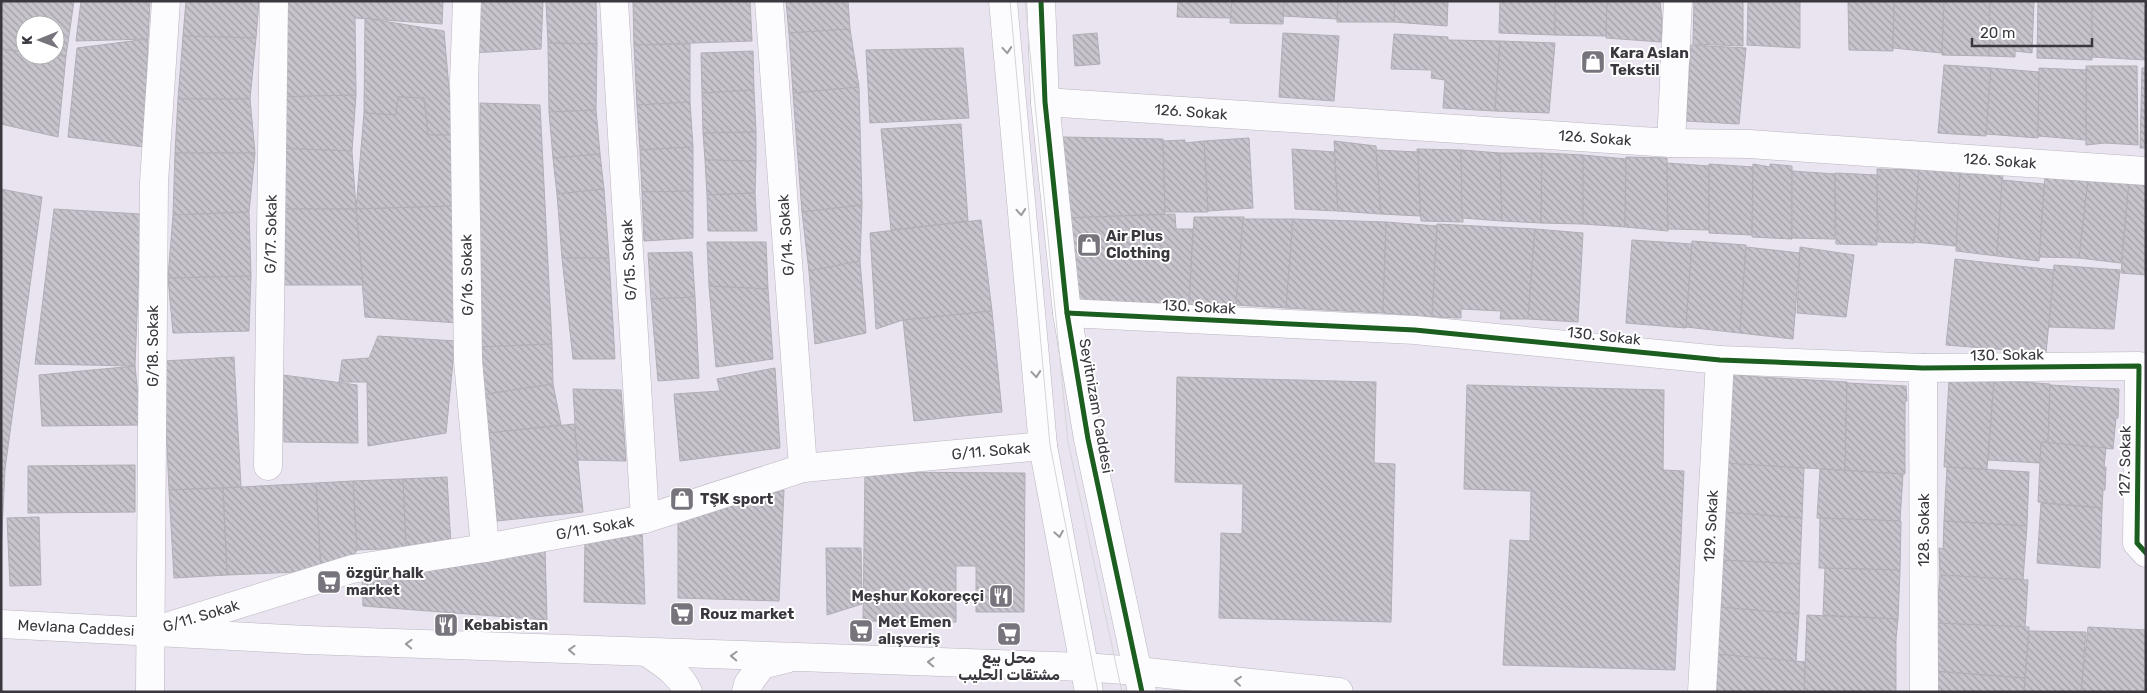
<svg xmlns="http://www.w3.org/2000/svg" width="2147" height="693" viewBox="0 0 2147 693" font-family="Rubik,'Noto Sans Arabic',sans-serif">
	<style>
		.building { fill: url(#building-back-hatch); stroke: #b1aeb6 }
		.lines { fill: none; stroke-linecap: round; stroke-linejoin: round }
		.minor-casing { stroke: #bab6bf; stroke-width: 29 }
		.major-casing { stroke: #bab6bf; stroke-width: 29 }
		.minor { stroke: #fcfbfd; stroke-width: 28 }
		.major { stroke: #fcfbfd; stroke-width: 28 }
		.tram { stroke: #d5d5d7; stroke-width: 1 }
		.cycleway-casing { stroke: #fff; stroke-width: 8 }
		.cycleway { stroke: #1b5e20; stroke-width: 5 }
		.oneway { stroke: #9c999e }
		.labels { text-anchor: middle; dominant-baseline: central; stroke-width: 4; stroke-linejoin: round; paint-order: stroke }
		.poi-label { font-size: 15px; font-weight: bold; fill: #3b373f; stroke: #fff; text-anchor: start }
		.street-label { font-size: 15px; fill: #3b373f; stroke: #fff }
	</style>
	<defs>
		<pattern id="building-back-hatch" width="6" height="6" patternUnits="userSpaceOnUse" patternTransform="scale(1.25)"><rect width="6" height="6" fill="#c7c4cd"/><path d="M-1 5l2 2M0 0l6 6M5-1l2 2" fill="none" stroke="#a3a0a8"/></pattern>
	</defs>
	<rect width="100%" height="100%" fill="#e9e4f0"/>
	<g class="building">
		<path d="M1,1H74L66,56L55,55V25H25V52L1,49Z"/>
		<path d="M81,1H150L148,39L76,41Z"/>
		<path d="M186,1H259L256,38L183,36Z"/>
		<path d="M276,1H443L442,24L355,18L356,95L276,97Z"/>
		<path d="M475,1H543L541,49L471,53Z"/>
		<path d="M546,1H596L597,44L548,43Z"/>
		<path d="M633,1H750L752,41L634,45Z"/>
		<path d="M786,1H848L850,29L789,33Z"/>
		<path d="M1178,1H1232L1231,18L1177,17Z"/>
		<path d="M1232,1H1284L1283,24L1230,23Z"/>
		<path d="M1284,1H1338L1337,19L1283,16Z"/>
		<path d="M1338,1H1395L1394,22H1337Z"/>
		<path d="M1395,1H1448L1447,26L1394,22Z"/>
		<path d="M1500,1H1555V35L1499,33Z"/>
		<path d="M1555,1H1607L1606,36L1555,35Z"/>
		<path d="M1607,1H1660L1662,19L1661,42L1606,38Z"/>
		<path d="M1694,1H1743V46L1693,44Z"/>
		<path d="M1748,1H1800V48L1747,45Z"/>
		<path d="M1848,1H1894L1893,51L1849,50Z"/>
		<path d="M1894,1H1944L1942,53L1893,48Z"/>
		<path d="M1944,1H1990L1989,56L1942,55Z"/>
		<path d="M1990,1H2034L2032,53L2015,51V57L1989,56Z"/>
		<path d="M2038,1H2092V60L2037,58Z"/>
		<path d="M2092,1H2146V60L2092,57Z"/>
		<path d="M365,18L444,31L453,135H428L424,98L398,97L396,115L364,113Z"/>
		<path d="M850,29L859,87L793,93L789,33Z"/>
		<path d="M1097,33L1100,64L1075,66L1073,35Z"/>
		<path d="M1283,33L1339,36L1334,101L1279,97Z"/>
		<path d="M1394,34L1448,37V40L1500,41L1495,111L1443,108L1445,80L1431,78L1432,70L1391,69Z"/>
		<path d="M183,36L256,38L250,99H178Z"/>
		<path d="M148,39L144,147L68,137L77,48Z"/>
		<path d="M1500,41L1555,43L1549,113L1495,111Z"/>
		<path d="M548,43L597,44L596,110L549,112Z"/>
		<path d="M690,44V102L637,105L634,45Z"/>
		<path d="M1691,45L1746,48L1739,124L1686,121Z"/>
		<path d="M963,48L969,118L870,123L866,50Z"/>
		<path d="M1,49L25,52V55L66,56L58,137L1,124Z"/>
		<path d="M753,51L754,90L702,93L701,53Z"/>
		<path d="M1944,65L1991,68L1986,136L1938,133Z"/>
		<path d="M2086,66H2137L2138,145L2105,143L2086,145Z"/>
		<path d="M1991,68L2039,72L2038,138L1986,134Z"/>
		<path d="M2039,68L2086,70V140L2038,136Z"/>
		<path d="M2142,68H2146V148H2140Z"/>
		<path d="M859,87L862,205L802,212L793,93Z"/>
		<path d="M754,90L756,132L703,133L702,93Z"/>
		<path d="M356,95L352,151L276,148V97Z"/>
		<path d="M398,97L424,98L428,135H453L454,206L356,209L364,113L396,115Z"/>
		<path d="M178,99H250L255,153H175Z"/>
		<path d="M690,102L693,147L640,150L637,105Z"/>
		<path d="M480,103L540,105L552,344L479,347Z"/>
		<path d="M596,110L600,154L553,158L549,112Z"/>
		<path d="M961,124L968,221L891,230L881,129Z"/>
		<path d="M756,132V161L705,160L703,133Z"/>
		<path d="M1062,137L1163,139L1165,214L1067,218Z"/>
		<path d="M1249,138L1253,208L1208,211L1204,141Z"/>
		<path d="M1185,140V143L1204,141L1208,212H1165L1163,141Z"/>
		<path d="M1334,141L1376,146L1381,214L1338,211Z"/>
		<path d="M693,147V191L642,192L640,150Z"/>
		<path d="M276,148L352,151L356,209H276Z"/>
		<path d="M1292,149L1334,152L1338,211L1295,209Z"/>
		<path d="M1417,149L1461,150L1463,222L1421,221Z"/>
		<path d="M1376,150L1418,152L1420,216L1381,214Z"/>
		<path d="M1461,150L1500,153L1502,221L1462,218Z"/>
		<path d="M175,153H255L249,212L173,215Z"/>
		<path d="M1500,153H1542L1541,223L1502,221Z"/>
		<path d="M1542,153L1583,155V224L1541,223Z"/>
		<path d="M600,154L604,189L557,194L553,158Z"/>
		<path d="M1583,155L1626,159L1625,227L1583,224Z"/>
		<path d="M1626,157L1667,158L1668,231L1625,227Z"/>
		<path d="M705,160L756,161L755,193L707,195Z"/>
		<path d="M1667,163L1709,166V230L1668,229Z"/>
		<path d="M1709,164L1753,167L1752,235L1709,233Z"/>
		<path d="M1753,164L1770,167V164L1792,166V239L1752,237Z"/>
		<path d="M1877,169L1919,170L1914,243L1878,242Z"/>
		<path d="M1919,169L1961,172L1956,246L1914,242Z"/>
		<path d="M1792,171L1835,174V239L1792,238Z"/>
		<path d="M1835,173L1877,175V245L1836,244Z"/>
		<path d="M1960,174H2003L1997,256L1956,251Z"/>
		<path d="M2068,176V180L2088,181L2079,258L2039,257L2045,177Z"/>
		<path d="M2002,180L2044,184L2039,261L1997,256Z"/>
		<path d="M2088,181L2129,183L2121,263L2079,258Z"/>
		<path d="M2129,181L2146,182V275L2121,273Z"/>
		<path d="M1,189L42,197L5,469H1Z"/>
		<path d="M604,189L609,258H562L557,194Z"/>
		<path d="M693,191V238L644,241L642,192Z"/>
		<path d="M755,193L757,231H708L707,195Z"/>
		<path d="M862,205L860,261L809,271L802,212Z"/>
		<path d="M454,206L459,323L365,317L356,209Z"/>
		<path d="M54,209L141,214L135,366L35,364Z"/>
		<path d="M276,209H356L363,285H276Z"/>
		<path d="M249,212L251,276L168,278L173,215Z"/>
		<path d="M1175,214L1176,229H1193L1189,306L1166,307L1165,304L1140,306V303L1113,306H1079L1066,218Z"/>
		<path d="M1194,217H1244L1236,306L1189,305Z"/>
		<path d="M1243,219H1293L1286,308L1236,305Z"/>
		<path d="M1293,219L1386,222L1383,313L1286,308Z"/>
		<path d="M981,220L992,311L903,320L876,329L870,233Z"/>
		<path d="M1386,222L1437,226L1432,317L1383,313Z"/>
		<path d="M1437,224L1535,229L1528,319H1500L1501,311L1461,309V318L1432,317Z"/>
		<path d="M1535,229L1583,233L1578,322L1528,319Z"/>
		<path d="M1632,240L1692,244L1686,328L1626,323Z"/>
		<path d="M1692,241L1746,245L1740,333L1686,327Z"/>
		<path d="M707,242H766L768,289L709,286Z"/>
		<path d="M1746,247L1800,253L1793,339L1740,333Z"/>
		<path d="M1800,247L1854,255L1846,317L1797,313Z"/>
		<path d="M692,252L695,297L651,299L648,253Z"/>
		<path d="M562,258H609L615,359H573Z"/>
		<path d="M1955,259L2054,270L2046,353L1946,345Z"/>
		<path d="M860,261L866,333L815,344L809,271Z"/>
		<path d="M2054,265L2120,270L2114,329L2049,327Z"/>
		<path d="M251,276L249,331L173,333L168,278Z"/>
		<path d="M709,286L768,289L773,359L716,367Z"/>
		<path d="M695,297L699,378L658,381L651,299Z"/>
		<path d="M992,311L1002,412L914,421L903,320Z"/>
		<path d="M378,336L455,341L446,433L368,446L367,382H339L342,360L369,358Z"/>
		<path d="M552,344L553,384L481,395L479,347Z"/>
		<path d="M234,357L241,487L169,490L163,361Z"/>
		<path d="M135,366L141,425L42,426L39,375Z"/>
		<path d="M775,368L780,448L680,461L674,394L720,391L717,379Z"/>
		<path d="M1732,374L1759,377L1847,382L1845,470L1726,464Z"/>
		<path d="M283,375L357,385L358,443L284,442Z"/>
		<path d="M1177,377L1376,382L1374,463L1395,464L1391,622L1219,618L1221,533L1242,534L1243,484L1175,482Z"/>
		<path d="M1949,380L1994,382L1987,469L1944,467Z"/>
		<path d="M1994,380L2050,384L2048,443L2041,442L2040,463L1988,460Z"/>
		<path d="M1847,383L1906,386L1907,401H1905V474L1845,470Z"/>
		<path d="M553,384L561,425L489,433L481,395Z"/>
		<path d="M1467,385L1664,390L1663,470L1684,471L1675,670L1503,665L1510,540L1530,541L1531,491L1464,489Z"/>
		<path d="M2050,385L2119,389L2118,418H2116L2113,449L2048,443Z"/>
		<path d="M573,389L621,390L626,461L577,460Z"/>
		<path d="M574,424L583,512L497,521L489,433Z"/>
		<path d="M2041,442L2106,448L2104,467H2106L2105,490H2103L2102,508L2038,502Z"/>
		<path d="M1724,463L1804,468L1802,518L1723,512Z"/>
		<path d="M135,465V512L28,513V466Z"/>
		<path d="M1947,467L2029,472L2027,526L1944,521Z"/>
		<path d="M1,469H5L1,553Z"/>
		<path d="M1820,469L1903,474L1900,521L1817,518Z"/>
		<path d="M865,472L1025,473L1024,612H976V566H956V622L863,621Z"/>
		<path d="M447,477L451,545L406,548L403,479Z"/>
		<path d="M403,479L406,548L357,550L353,481Z"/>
		<path d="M353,481L357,550L352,558L321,571L316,483Z"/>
		<path d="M316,483L321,571L227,575L223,488Z"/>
		<path d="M223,488L227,575L174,578L169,490Z"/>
		<path d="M784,490L779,601L678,598V519Z"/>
		<path d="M2041,503L2102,508L2100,568L2037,563Z"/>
		<path d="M1723,512L1802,518L1800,564L1721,560Z"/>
		<path d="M39,517L41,585L10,586L7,518Z"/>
		<path d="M1820,518L1901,521L1900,570L1819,568Z"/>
		<path d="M1944,521L2027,526L2023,580L1940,575L1939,548L1943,549Z"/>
		<path d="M642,528L645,604L584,602L585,538Z"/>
		<path d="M545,548L547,620L363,606L362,578Z"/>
		<path d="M826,548H861L862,604L827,615Z"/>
		<path d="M1721,560L1800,564L1799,614L1719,607Z"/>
		<path d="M1825,568L1900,570L1898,619L1823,615Z"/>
		<path d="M1940,575L2028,580L2025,628L1936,623Z"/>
		<path d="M1719,607L1799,614L1796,662L1716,654Z"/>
		<path d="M1807,615L1898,619L1896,639V692H1804Z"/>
		<path d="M1936,623L2029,627L2025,678L1933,671Z"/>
		<path d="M2088,627L2146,630V692H2081Z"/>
		<path d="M2029,631L2086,632L2081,692H2024Z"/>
		<path d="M1716,654L1805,662L1804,692H1712Z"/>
		<path d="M1931,671L2025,678L2024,692H1929Z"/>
	</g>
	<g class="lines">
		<defs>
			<g id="minor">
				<path d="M467,1L464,81L468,361L485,548"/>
				<path d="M614,1L645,519"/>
				<path d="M769,1L803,468"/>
				<path d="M1045,102L1671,143L1749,144L2146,171"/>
				<path d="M1671,143L1678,1"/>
				<path d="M1067,313L1415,330L1720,360L1923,368L2139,366L2137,543L2146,553"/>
				<path d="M1923,368L1924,692"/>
				<path d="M268,466L274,1"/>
				<path d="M1,624L307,640L1084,667L1137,671"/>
				<path d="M169,626L352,569L485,548L645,519L803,468L1043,446"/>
				<path d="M648,653C664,664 680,674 688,692"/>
				<path d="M150,692L154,182L166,1"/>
				<path d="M746,692L748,684L762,665L786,659"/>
				<path d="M1702,692L1720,360"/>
			</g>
			<g id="major">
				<path d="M1003,1L1043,446L1089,692"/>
				<path d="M1041,1L1045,102L1067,313L1088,439L1142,692"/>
				<path d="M1137,671L1339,692"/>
			</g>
		</defs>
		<use href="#minor" class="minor-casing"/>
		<use href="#major" class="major-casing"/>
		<use href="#minor" class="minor"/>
		<use href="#major" class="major"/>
		<g class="tram">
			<path d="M1010,1L1050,445L1098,692"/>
			<path d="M1025,1L1068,442L1122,692"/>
		</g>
		<defs>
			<g id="cycleway">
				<path d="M1041,1L1045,102L1067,313L1088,439L1142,692"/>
				<path d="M1067,313L1415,330L1720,360L1923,368L2139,366L2137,543L2146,553"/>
			</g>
		</defs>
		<use href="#cycleway" class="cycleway-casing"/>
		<use href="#cycleway" class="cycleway"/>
	</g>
	<defs><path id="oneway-chevron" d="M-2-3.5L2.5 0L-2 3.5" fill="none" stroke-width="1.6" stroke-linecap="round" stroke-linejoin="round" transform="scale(1.25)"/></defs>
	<g class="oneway">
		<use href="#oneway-chevron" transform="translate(1007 50) rotate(85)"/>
		<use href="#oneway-chevron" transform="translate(1021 212) rotate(85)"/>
		<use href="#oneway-chevron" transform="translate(1036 374) rotate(85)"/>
		<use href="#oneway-chevron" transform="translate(1059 534) rotate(80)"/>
		<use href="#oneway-chevron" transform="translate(409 644) rotate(-178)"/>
		<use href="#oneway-chevron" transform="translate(572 650) rotate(-178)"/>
		<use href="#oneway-chevron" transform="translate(734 656) rotate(-178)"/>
		<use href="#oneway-chevron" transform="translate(931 662) rotate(-178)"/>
		<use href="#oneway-chevron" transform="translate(1238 681) rotate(-174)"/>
	</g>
	<defs>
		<symbol id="shop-square" viewBox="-11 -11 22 22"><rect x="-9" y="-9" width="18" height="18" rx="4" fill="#78747d" stroke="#fff"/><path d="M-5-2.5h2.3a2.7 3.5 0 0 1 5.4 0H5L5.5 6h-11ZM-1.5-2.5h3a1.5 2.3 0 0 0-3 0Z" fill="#fff"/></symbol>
		<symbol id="supermarket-square" viewBox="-11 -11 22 22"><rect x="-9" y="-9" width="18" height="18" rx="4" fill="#78747d" stroke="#fff"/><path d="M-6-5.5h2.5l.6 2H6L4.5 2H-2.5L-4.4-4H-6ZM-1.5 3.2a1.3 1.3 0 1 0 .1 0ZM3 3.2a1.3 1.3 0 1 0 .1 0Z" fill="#fff"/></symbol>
		<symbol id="restaurant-square" viewBox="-11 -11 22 22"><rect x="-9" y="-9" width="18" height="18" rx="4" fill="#78747d" stroke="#fff"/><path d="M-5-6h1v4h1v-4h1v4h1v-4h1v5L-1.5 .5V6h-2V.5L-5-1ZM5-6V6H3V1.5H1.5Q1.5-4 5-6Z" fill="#fff"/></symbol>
	</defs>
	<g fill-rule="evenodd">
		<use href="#shop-square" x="1579" y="48" width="28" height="28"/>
		<use href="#shop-square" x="1075" y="231" width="28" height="28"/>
		<use href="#shop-square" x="668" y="485" width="28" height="28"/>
		<use href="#supermarket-square" x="315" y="568" width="28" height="28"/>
		<use href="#restaurant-square" x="987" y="582" width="28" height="28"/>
		<use href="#supermarket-square" x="668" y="600" width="28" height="28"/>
		<use href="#restaurant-square" x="432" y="611" width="28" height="28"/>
		<use href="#supermarket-square" x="847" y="617" width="28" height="28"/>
		<use href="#supermarket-square" x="995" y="620" width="28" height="28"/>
	</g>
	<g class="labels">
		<g class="poi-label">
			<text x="1610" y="53">Kara Aslan<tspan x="1610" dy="17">Tekstil</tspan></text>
			<text x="1106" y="236">Air Plus<tspan x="1106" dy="17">Clothing</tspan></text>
			<text x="700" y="499">TŞK sport</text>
			<text x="346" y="573">özgür halk<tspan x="346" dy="17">market</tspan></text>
			<text x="984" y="596" text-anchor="end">Meşhur Kokoreççi</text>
			<text x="700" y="614">Rouz market</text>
			<text x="878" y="622">Met Emen<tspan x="878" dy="17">alışveriş</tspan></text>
			<text x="464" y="625">Kebabistan</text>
			<text x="1009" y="658" text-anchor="middle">محل بيع<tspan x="1009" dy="17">مشتقات الحليب</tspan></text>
		</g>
		<g class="street-label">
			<text transform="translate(1191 112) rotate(4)">126. Sokak</text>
			<text transform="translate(1595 138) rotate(4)">126. Sokak</text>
			<text transform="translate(2000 161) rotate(4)">126. Sokak</text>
			<text transform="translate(271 234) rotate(-89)">G/17. Sokak</text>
			<text transform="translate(786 235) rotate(-94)">G/14. Sokak</text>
			<text transform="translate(629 260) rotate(-93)">G/15. Sokak</text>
			<text transform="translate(467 275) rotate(-91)">G/16. Sokak</text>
			<text transform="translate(1199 307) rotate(3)">130. Sokak</text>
			<text transform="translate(1604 336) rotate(6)">130. Sokak</text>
			<text transform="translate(153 346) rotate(-90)">G/18. Sokak</text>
			<text transform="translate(2007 355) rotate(-1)">130. Sokak</text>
			<text transform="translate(1096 406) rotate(80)">Seyitnizam Caddesi</text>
			<text transform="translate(991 451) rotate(-5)">G/11. Sokak</text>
			<text transform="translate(2125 461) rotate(-89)">127. Sokak</text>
			<text transform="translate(1711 526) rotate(-87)">129. Sokak</text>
			<text transform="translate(595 528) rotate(-10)">G/11. Sokak</text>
			<text transform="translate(1924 530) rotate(-90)">128. Sokak</text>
			<text transform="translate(201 616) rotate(-17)">G/11. Sokak</text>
			<text transform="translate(76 628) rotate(3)">Mevlana Caddesi</text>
		</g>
	</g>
	<rect width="2147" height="693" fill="none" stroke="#3b373f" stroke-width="5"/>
	<g transform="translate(40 40) rotate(269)"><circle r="24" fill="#ffffff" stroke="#b1afb2"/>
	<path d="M0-4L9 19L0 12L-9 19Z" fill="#78747d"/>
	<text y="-8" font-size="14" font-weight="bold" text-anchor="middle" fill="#3b373f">K</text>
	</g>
	<path d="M1972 38v8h120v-8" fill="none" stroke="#3b373f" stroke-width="2.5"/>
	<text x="1980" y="38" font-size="15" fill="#3b373f" stroke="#ffffff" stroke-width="4" paint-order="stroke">20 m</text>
</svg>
